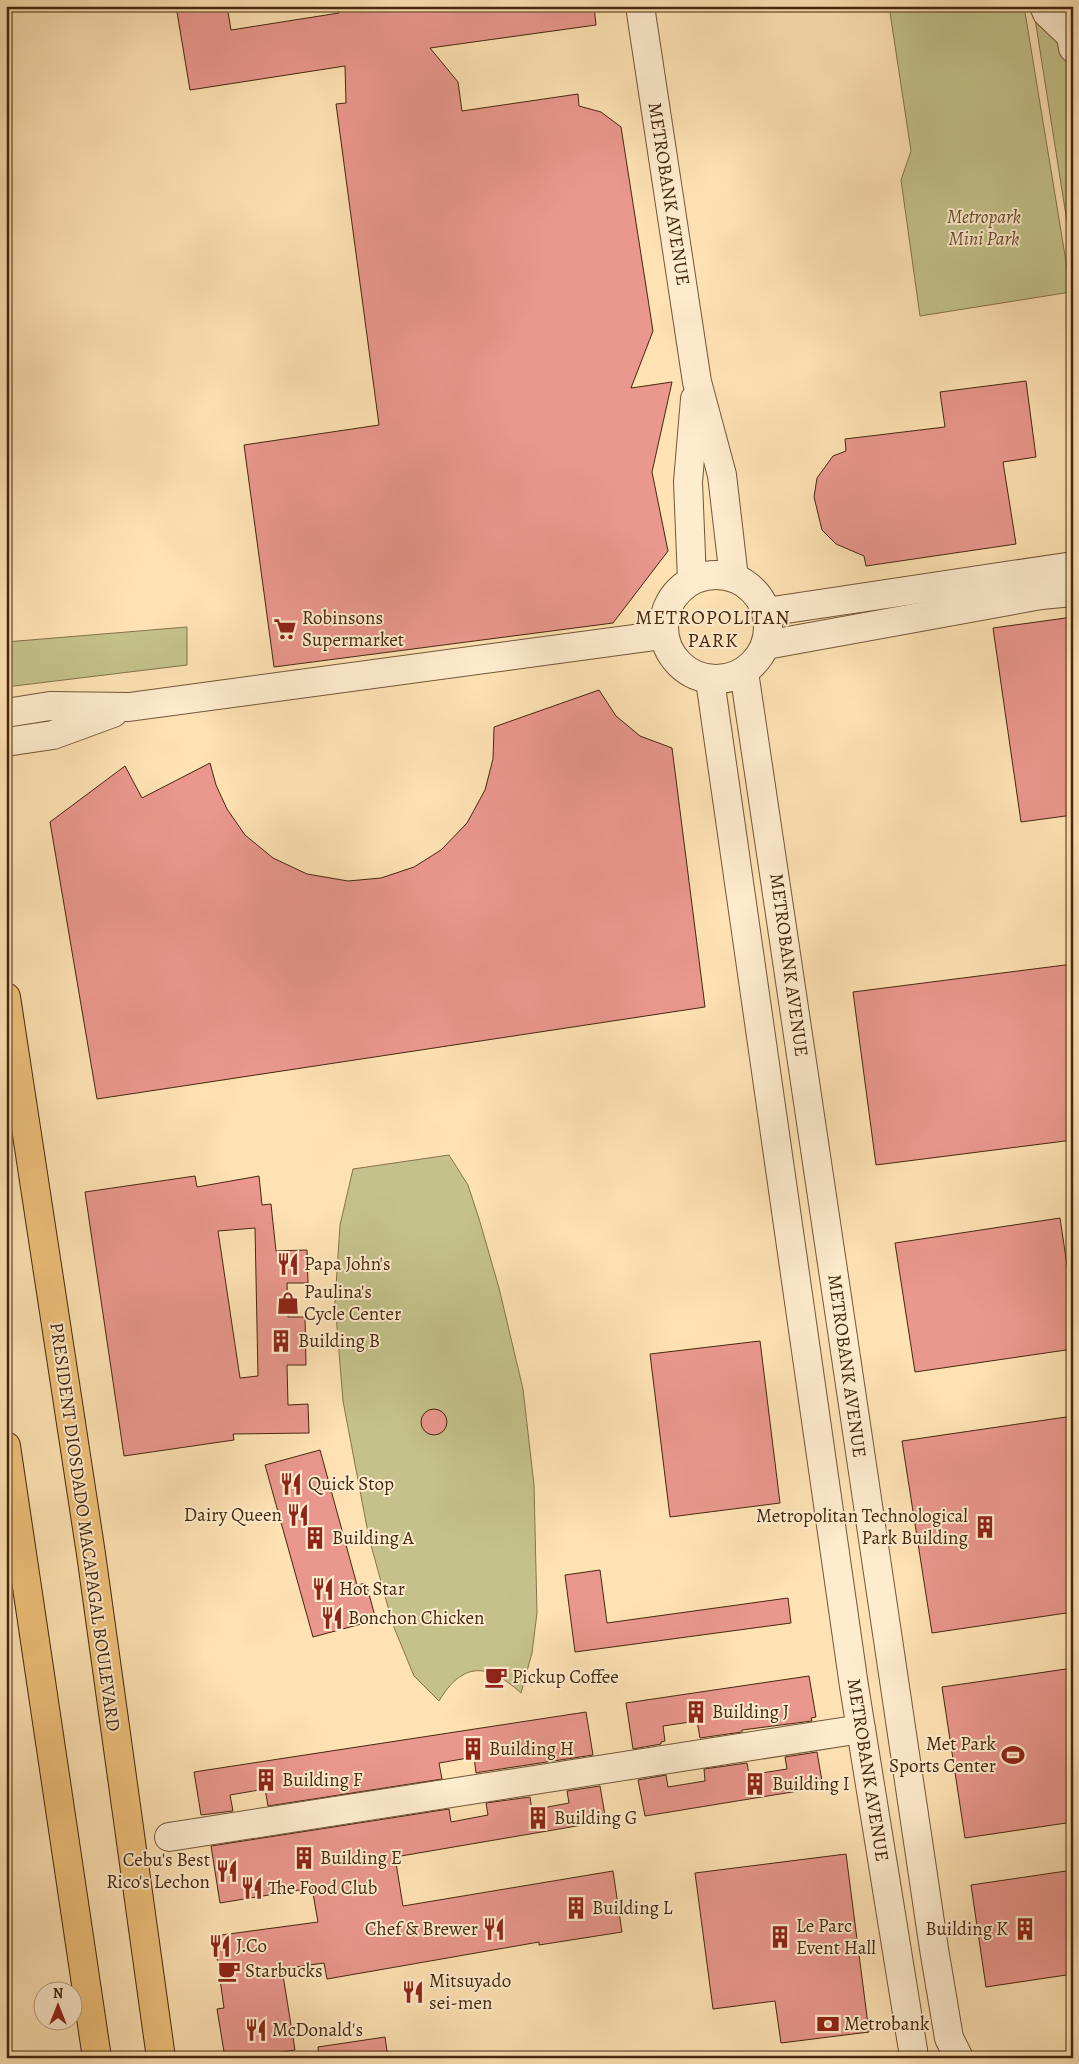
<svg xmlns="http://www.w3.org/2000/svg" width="1079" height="2064" viewBox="0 0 1079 2064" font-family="Alegreya,serif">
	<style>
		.green { fill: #c4c28a; stroke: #84744c }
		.building { fill: #ea978d; stroke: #45270f; fill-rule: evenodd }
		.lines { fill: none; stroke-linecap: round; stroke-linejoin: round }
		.minor-casing { stroke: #735638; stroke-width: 30 }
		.major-casing { stroke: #45270f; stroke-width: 30 }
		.minor { stroke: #feecce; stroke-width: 28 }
		.major { stroke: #efc17a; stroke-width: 28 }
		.labels { text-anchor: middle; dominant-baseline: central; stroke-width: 4; stroke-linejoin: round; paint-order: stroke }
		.street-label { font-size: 19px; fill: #45270f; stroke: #feecce }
		.park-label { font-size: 19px; font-style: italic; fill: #654e2e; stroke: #feecce }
		.poi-label { font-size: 19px; fill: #45270f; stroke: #feecce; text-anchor: start }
		.neighbourhood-label { font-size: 20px; letter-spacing: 1px; fill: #45270f; stroke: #feecce }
	</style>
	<rect width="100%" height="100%" fill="#fee2b3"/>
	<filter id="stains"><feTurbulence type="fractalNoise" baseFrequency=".004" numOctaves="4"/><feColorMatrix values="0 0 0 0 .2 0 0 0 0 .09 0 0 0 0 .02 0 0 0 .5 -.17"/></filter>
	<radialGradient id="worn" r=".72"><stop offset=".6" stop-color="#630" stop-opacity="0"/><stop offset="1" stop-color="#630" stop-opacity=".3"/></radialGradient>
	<g class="green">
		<path d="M889,6H1024L1071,292L920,316L901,180L911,151Z"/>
		<path d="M1033,6H1073V260Z"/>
		<path d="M187,627V665L6,687V642Z"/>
		<path d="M449,1155L468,1185L480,1222L499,1288L523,1389L534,1485L537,1613L532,1653L521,1693C488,1663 463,1661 439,1701L414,1676L393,1625L369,1538L343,1401L335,1302L340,1225L353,1169Z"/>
	</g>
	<g class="building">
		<path d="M176,6H227L231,30L339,13L338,6H594L596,25L430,48L458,82L462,111L578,94L579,106L601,112L621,127L653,331L631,388L672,382L652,472L668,551L613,623L274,667L244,445L379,425L336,104L346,103L345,66L190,90Z"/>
		<path d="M1026,381L1036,457L1003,462L1016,544L866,566L864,556L836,544L822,530L814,497L817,478L833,456L846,451L845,439L945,427L940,392Z"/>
		<path d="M1073,617V815L1021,822L993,628Z"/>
		<path d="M599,690L616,716L640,736L672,748L705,1007L97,1099L50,822L125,766L142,798L210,763L216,785L227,809L245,835L273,858L307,874L348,881L381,878L414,867L441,850L467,823L485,790L493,759L494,727Z"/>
		<path d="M1073,964V1140L876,1165L853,992Z"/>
		<path d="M195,1176L197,1187L259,1176L262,1205L271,1204L276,1251L307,1250L308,1283H287L288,1317H305L306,1365H287L288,1405L308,1404L309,1433L233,1434L234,1440L124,1456L85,1192ZM255,1228L258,1376L240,1378L218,1231Z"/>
		<path d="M1060,1218L1073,1305V1349L915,1372L895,1243Z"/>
		<path d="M760,1341L780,1503L670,1517L650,1354Z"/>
		<circle cx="434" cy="1422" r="13"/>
		<path d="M1073,1416V1612L932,1633L902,1441Z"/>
		<path d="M320,1450L357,1585L366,1583L376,1620L313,1637L265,1465Z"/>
		<path d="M600,1570L607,1623L788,1598L791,1623L575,1652L565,1575Z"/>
		<path d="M1073,1668V1822L965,1838L942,1687Z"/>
		<path d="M809,1676L816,1717L811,1718L812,1721L742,1730V1732L700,1738L697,1721L663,1726L665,1741L661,1742V1744L633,1749L626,1703Z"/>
		<path d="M586,1712L593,1755L481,1772L476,1773L474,1757L439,1763L442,1779L268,1806L265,1789L230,1795L233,1811L201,1815L194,1772Z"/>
		<path d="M817,1752L823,1787L645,1816L638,1780L666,1775L668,1787L705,1781L704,1769L747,1763L749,1775L787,1769L785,1757Z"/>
		<path d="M600,1786L606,1821L395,1857L403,1906L613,1871L622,1932L539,1945V1942L327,1979L324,1963L282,1969L295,2050L247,2058H225L217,2009L224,2008L214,1936L318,1922L312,1888L220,1903L211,1846L449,1809L451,1822L488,1815L486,1803L530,1797L532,1810L569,1803L567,1791Z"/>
		<path d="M846,1854L869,2032L781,2043L775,2001L713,2009L695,1873Z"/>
		<path d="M1073,1870V1974L986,1987L971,1885Z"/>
		<path d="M385,2037L388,2058H319L318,2047Z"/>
	</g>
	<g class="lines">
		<defs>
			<g id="minor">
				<path d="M640,6L697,382L722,475L734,578"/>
				<path d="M1044,6L1047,13L1071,36L1073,48"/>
				<circle cx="716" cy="627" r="52"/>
				<path d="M692,580L688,482L695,399"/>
				<path d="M766,612L1073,566"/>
				<path d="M766,645L1041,595L1073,592"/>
				<path d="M744,672L934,1949L949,2038L959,2058"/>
				<path d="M710,680L854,1686L913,2050V2058"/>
				<path d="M6,713L50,706L129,707L663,635"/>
				<path d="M6,742L53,735L113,713"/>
				<path d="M169,1837L861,1729"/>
			</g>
			<g id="major">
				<path d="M6,997L91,1554L161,2058"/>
				<path d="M6,1446L97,2058"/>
			</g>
		</defs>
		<use href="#minor" class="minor-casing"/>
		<use href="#major" class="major-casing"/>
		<use href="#minor" class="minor"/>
		<use href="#major" class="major"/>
	</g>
	<defs>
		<symbol id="supermarket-bare" viewBox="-9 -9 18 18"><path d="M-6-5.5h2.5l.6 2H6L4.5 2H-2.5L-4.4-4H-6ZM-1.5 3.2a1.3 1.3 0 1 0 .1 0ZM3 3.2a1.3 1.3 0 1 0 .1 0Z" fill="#8f2418" stroke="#feecce" stroke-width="2.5" paint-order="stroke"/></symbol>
		<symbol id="restaurant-bare" viewBox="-9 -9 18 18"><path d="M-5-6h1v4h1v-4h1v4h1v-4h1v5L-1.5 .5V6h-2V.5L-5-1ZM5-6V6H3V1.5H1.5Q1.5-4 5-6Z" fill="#8f2418" stroke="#feecce" stroke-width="2.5" paint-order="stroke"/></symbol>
		<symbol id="shop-bare" viewBox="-9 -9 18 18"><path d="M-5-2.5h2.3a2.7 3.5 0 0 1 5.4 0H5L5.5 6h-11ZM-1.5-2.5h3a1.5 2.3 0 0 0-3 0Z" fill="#8f2418" stroke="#feecce" stroke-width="2.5" paint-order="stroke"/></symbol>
		<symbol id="building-bare" viewBox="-9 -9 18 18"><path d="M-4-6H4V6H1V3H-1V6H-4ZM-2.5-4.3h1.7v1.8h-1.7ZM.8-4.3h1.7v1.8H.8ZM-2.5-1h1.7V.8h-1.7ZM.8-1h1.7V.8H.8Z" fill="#8f2418" stroke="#feecce" stroke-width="2.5" paint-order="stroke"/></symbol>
		<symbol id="cafe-bare" viewBox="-9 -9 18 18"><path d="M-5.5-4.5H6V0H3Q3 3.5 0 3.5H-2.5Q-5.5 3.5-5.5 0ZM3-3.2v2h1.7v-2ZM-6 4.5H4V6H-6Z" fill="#8f2418" stroke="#feecce" stroke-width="2.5" paint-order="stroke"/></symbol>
		<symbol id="stadium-bare" viewBox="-9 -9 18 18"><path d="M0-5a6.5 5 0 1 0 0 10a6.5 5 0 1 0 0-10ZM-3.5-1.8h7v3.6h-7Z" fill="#8f2418" stroke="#feecce" stroke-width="2.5" paint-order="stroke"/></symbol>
		<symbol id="bank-bare" viewBox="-9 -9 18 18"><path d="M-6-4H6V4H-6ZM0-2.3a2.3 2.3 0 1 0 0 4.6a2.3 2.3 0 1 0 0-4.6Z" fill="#8f2418" stroke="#feecce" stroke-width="2.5" paint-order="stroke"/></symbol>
	</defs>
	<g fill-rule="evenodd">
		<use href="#supermarket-bare" x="269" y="613" width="32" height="32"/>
		<use href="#restaurant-bare" x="272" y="1248" width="32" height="32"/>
		<use href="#shop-bare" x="272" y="1287" width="32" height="32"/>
		<use href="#building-bare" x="265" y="1325" width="32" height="32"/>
		<use href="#restaurant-bare" x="275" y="1468" width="32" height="32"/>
		<use href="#restaurant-bare" x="282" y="1499" width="32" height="32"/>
		<use href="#building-bare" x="969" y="1511" width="32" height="32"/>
		<use href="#building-bare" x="299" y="1522" width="32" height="32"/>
		<use href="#restaurant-bare" x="307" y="1573" width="32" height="32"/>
		<use href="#restaurant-bare" x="316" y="1602" width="32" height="32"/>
		<use href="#cafe-bare" x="480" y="1661" width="32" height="32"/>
		<use href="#building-bare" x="680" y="1696" width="32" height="32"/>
		<use href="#building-bare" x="457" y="1733" width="32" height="32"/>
		<use href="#stadium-bare" x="997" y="1739" width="32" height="32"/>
		<use href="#building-bare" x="250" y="1764" width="32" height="32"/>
		<use href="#building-bare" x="739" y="1768" width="32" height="32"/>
		<use href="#building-bare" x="522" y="1802" width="32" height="32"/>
		<use href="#building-bare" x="288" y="1842" width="32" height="32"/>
		<use href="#restaurant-bare" x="211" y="1855" width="32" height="32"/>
		<use href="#restaurant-bare" x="236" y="1872" width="32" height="32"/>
		<use href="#building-bare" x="560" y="1892" width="32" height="32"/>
		<use href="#restaurant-bare" x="478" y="1913" width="32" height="32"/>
		<use href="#building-bare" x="1009" y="1913" width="32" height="32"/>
		<use href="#building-bare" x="764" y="1921" width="32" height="32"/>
		<use href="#restaurant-bare" x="204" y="1930" width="32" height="32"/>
		<use href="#cafe-bare" x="213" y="1955" width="32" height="32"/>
		<use href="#restaurant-bare" x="397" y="1976" width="32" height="32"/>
		<use href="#bank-bare" x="812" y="2008" width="32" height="32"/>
		<use href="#restaurant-bare" x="240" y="2014" width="32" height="32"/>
	</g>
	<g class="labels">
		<g class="street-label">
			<text transform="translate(669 194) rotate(81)">METROBANK AVENUE</text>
			<text transform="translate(789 965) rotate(82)">METROBANK AVENUE</text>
			<text transform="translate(847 1366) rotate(82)">METROBANK AVENUE</text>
			<text transform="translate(85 1527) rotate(82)">PRESIDENT DIOSDADO MACAPAGAL BOULEVARD</text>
			<text transform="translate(868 1770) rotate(81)">METROBANK AVENUE</text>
		</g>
		<g class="park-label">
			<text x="984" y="217">Metropark<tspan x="984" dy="22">Mini Park</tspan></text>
		</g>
		<g class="poi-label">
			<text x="302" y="618">Robinsons<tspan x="302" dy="22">Supermarket</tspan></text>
			<text x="304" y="1264">Papa John's</text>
			<text x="304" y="1292">Paulina's<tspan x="304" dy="22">Cycle Center</tspan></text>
			<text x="298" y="1341">Building B</text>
			<text x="308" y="1484">Quick Stop</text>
			<text x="282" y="1515" text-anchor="end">Dairy Queen</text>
			<text x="968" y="1516" text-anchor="end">Metropolitan Technological<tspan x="968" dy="22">Park Building</tspan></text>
			<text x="332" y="1538">Building A</text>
			<text x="339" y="1589">Hot Star</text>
			<text x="348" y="1618">Bonchon Chicken</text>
			<text x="512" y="1677">Pickup Coffee</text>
			<text x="712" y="1712">Building J</text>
			<text x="996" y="1744" text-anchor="end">Met Park<tspan x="996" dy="22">Sports Center</tspan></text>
			<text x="489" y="1749">Building H</text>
			<text x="282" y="1780">Building F</text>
			<text x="772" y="1784">Building I</text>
			<text x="554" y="1818">Building G</text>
			<text x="320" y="1858">Building E</text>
			<text x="210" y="1860" text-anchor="end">Cebu's Best<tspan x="210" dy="22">Rico's Lechon</tspan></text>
			<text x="268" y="1888">The Food Club</text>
			<text x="592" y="1908">Building L</text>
			<text x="796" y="1926">Le Parc<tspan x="796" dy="22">Event Hall</tspan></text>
			<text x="478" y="1929" text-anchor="end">Chef &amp; Brewer</text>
			<text x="1008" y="1929" text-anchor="end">Building K</text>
			<text x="236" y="1946">J.Co</text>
			<text x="245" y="1971">Starbucks</text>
			<text x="429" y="1981">Mitsuyado<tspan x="429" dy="22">sei-men</tspan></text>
			<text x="844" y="2024">Metrobank</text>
			<text x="272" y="2030">McDonald's</text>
		</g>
		<g class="neighbourhood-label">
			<text x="713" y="617">METROPOLITAN<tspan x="713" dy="23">PARK</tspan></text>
		</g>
	</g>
	<rect width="1079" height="2064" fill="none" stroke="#fee2b3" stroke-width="25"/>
	<rect x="8" y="8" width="1064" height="2049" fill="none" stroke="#45270f" stroke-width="2.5"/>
	<rect x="12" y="12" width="1054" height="2039" fill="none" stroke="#45270f"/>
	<g transform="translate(58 2006)"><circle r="24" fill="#feecce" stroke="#b49d82"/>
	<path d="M0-4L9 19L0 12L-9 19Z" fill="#8f2418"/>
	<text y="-8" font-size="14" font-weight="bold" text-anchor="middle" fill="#45270f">N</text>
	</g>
	<rect width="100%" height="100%" filter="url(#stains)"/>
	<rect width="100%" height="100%" fill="url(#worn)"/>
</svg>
